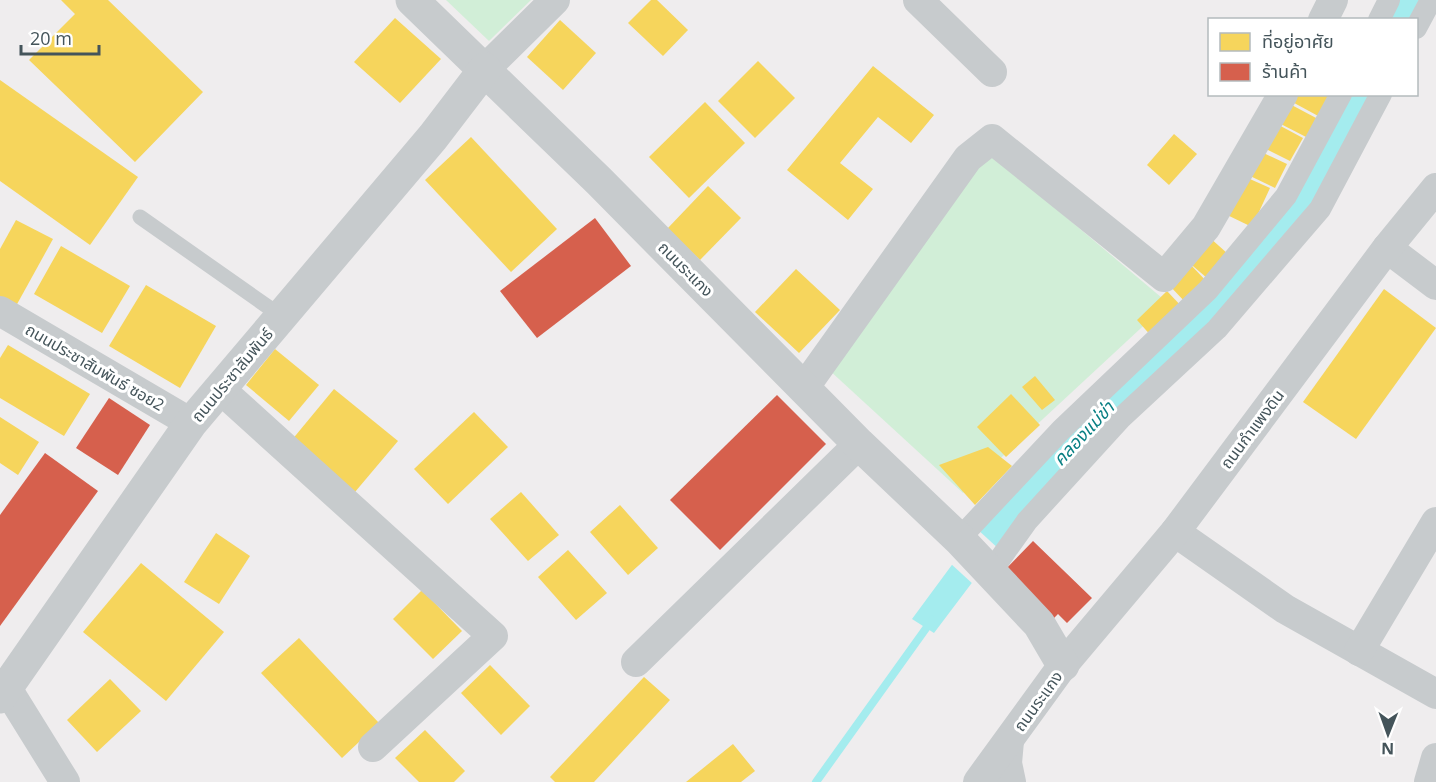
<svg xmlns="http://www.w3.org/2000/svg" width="1436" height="782" viewBox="0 0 1436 782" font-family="'Open Sans','Noto Sans Thai',sans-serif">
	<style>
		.green { fill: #d1eed7 }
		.water { fill: #a4ecee }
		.pier { fill: #efedee }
		.homes { fill: #f6d55c }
		.shops { fill: #d6604d }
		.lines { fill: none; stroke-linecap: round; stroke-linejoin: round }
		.stream { stroke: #a4ecee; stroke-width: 8 }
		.service { stroke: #c7cbcd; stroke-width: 15 }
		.pedestrian { stroke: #c7cbcd; stroke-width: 22 }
		.minor { stroke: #c7cbcd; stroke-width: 30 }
		.tertiary { stroke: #c7cbcd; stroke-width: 33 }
		.labels { text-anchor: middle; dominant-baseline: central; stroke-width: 6; stroke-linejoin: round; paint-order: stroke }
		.street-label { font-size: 16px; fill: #44545a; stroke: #fff }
		.water-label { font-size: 18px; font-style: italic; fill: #0a8084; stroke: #fff }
	</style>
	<rect width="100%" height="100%" fill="#efedee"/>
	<g class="green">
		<path d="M446,0H531L489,41Z"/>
		<path d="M991,154L1168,303L963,493L828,369L974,170Z"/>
	</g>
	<g class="water">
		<path d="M1393,0H1423L1413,19L1383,20Z"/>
		<path d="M1349,95H1376L1317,206L1215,325L1023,515L934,633L912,619L1002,497L1198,309Z"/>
	</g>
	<path class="pier" d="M976,528L1000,550L974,585L950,563Z"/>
	<g class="homes">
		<path d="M61,0H108L203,92L135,162L29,60L75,14Z"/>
		<path d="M651,0H657L688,30L663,56L628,23Z"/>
		<path d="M395,18L441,59L400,103L354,62Z"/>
		<path d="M560,20L596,53L563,90L527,57Z"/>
		<path d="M758,61L795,98L755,138L718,101Z"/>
		<path d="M873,66L934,115L911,143L878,117L840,163L873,189L848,220L787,170Z"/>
		<path d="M0,80L138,177L90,245L0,181Z"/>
		<path d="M1287,94H1332L1320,117L1285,98Z"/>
		<path d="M705,102L745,143L689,198L649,157Z"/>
		<path d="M1286,102L1318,119L1308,138L1275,121Z"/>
		<path d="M1275,123L1303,138L1290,161L1262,147Z"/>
		<path d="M1174,134L1197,154L1169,185L1147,165Z"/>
		<path d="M471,137L557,229L511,272L425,180Z"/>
		<path d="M1257,150L1287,164L1275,188L1246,174Z"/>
		<path d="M1241,175L1270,188L1252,227L1223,213Z"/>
		<path d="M708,186L741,218L700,260L667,229Z"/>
		<path d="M16,220L53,239L16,306L0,297V249Z"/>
		<path d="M1209,237L1228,254L1207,278L1187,261Z"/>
		<path d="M61,246L130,286L102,333L34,294Z"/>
		<path d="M1189,263L1208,283L1187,304L1168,284Z"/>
		<path d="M796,269L840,310L799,353L755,312Z"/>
		<path d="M146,285L216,326L180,388L109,346Z"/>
		<path d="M1384,289L1436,328L1356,439L1303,402Z"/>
		<path d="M1167,291L1183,308L1153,338L1137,320Z"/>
		<path d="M8,345L90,394L64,436L0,398V358Z"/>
		<path d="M275,349L319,385L289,421L246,385Z"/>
		<path d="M1035,376L1055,400L1042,410L1022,387Z"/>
		<path d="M334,389L398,441L355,492L291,441Z"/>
		<path d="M1011,394L1040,425L1006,457L977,427Z"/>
		<path d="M474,412L508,447L448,504L414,469Z"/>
		<path d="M0,417L39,442L18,475L0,463Z"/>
		<path d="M988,447L1012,466L975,505L939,465Z"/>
		<path d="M521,492L559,535L528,561L490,519Z"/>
		<path d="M620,505L658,548L628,575L590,532Z"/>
		<path d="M216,533L250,556L219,604L184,582Z"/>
		<path d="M568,550L607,593L576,620L538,577Z"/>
		<path d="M141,563L224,632L166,701L83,632Z"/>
		<path d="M422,590L462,631L433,659L393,619Z"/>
		<path d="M299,638L379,723L342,758L261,673Z"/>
		<path d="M490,665L530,706L501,735L461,693Z"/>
		<path d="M644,677L670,700L594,782H555L550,777Z"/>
		<path d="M110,679L141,711L97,752L67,720Z"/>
		<path d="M425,730L465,771L454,782H419L395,758Z"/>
		<path d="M733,744L755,771L741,782H686Z"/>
	</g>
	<g class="shops">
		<path d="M595,218L631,266L537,338L500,291Z"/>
		<path d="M777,395L826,444L720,550L670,500Z"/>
		<path d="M109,398L150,425L118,475L76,448Z"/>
		<path d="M45,453L98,491L0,626V515Z"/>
		<path d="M1033,541L1092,598L1067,623L1058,614L1051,621L1002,573Z"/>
	</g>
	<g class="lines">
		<path class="stream" d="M816,782L932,620"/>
		<path class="service" d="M140,217L281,316"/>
		<g class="pedestrian">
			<path d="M1379,20L1389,0"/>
			<path d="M1416,28L1431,0"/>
			<path d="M959,539L1061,430L1208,290L1286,196L1341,94"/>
			<path d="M990,573L1027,521L1120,419L1217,329L1320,209L1381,94"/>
		</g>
		<g class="minor">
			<path d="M918,0L992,72"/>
			<path d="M1323,20L1333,0"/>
			<path d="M485,69L555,0"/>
			<path d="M1387,248L1436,285"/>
			<path d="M0,311L191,423"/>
			<path d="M804,388L968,158L992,139L1164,277L1206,227L1283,94"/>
			<path d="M220,389L493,636L373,747"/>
			<path d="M1175,532L1285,609L1436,694"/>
			<path d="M1359,651L1436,522"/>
			<path d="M636,662L859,444"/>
			<path d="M6,687L65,782"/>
			<path d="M1009,741L1007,763L1011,782"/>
			<path d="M978,782L1063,665L1175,532L1387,248L1436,188"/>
			<path d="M1429,782L1436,758"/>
		</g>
		<g class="tertiary">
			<path d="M412,0L599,181L859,444L959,539L1039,624L1063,665"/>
			<path d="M0,697L191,423L433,137L485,69"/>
		</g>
	</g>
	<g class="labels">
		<g class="street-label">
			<text transform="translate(686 269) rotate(45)">ถนนระแกง</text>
			<text transform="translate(95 367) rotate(30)">ถนนประชาสัมพันธ์ ซอย2</text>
			<text transform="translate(232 375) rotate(-50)">ถนนประชาสัมพันธ์</text>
			<text transform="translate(1252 429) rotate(-53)">ถนนกำแพงดิน</text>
			<text transform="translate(1038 701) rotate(-54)">ถนนระแกง</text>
		</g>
		<g class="water-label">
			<text transform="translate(1083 433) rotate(-47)">คลองแม่ข่า</text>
		</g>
	</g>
	<rect x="1208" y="18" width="210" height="78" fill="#ffffff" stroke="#b4bbbd" stroke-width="1.5"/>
	<rect x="1220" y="33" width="30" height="18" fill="#f6d55c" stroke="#b4bbbd" stroke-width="1.5"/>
	<text x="1262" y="48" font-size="18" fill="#44545a">ที่อยู่อาศัย</text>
	<rect x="1220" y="63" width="30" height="18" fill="#d6604d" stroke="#b4bbbd" stroke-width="1.5"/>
	<text x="1262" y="78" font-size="18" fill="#44545a">ร้านค้า</text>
	<g transform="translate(1388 734) rotate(181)" stroke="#ffffff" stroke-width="4.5" paint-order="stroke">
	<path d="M0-4.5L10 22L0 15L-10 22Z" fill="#44545a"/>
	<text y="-9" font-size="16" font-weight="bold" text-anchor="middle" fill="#44545a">N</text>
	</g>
	<path d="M21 45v9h78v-9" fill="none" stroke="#44545a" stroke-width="3"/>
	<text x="30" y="45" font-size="18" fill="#44545a" stroke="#ffffff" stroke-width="4.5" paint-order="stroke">20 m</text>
</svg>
